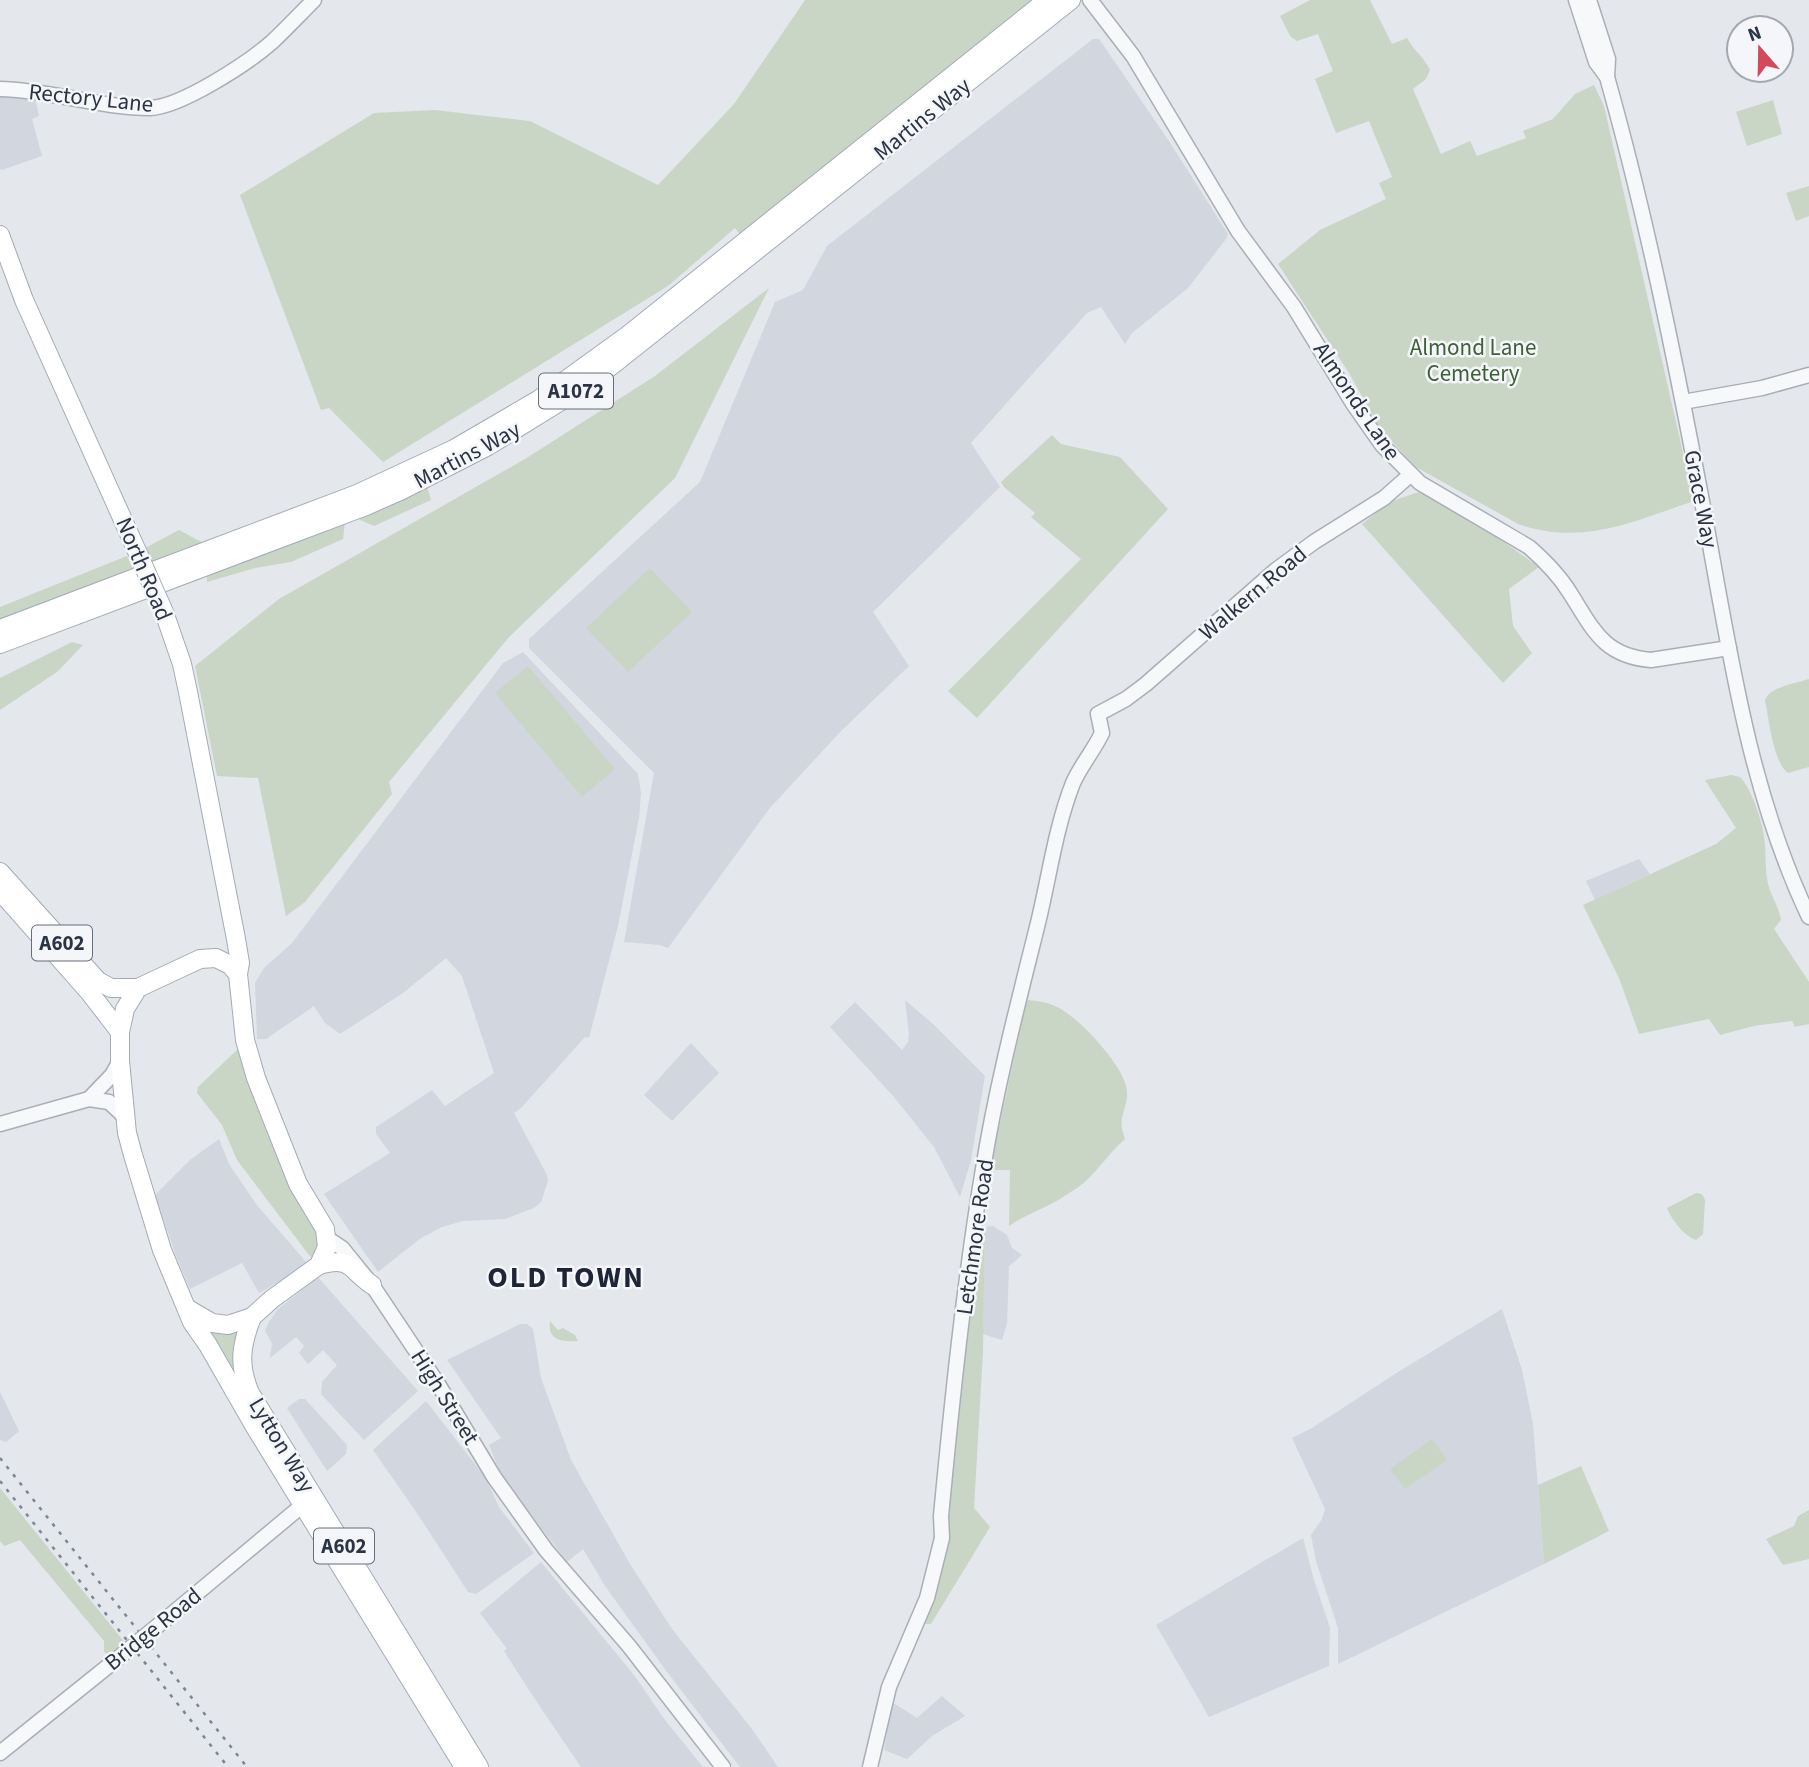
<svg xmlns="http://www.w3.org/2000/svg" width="1809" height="1767" viewBox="0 0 1809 1767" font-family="'Source Sans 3',sans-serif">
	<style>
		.built { fill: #d2d6de }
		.green { fill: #c9d6c5 }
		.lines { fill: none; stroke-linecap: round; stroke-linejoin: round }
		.minor-casing { stroke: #a9aeb7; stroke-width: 17 }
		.major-casing { stroke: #a3abb8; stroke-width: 20 }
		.minor { stroke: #f7f8fa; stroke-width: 14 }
		.major { stroke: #fff; stroke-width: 18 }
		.rail { stroke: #7d8696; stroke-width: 2.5; stroke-dasharray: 3.5 7; stroke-linecap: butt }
		.minor-bridge-casing { stroke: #a9aeb7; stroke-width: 17; stroke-linecap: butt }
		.major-bridge-casing { stroke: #a3abb8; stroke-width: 20; stroke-linecap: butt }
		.minor-bridge { stroke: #f7f8fa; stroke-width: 14 }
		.major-bridge { stroke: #fff; stroke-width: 18 }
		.labels { text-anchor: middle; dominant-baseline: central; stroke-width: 5; stroke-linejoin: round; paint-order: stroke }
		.shield { fill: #f4f6f9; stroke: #676e7b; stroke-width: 2 }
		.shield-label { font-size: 21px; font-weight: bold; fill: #2b3445 }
		.street-label { font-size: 23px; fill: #2b3445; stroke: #f4f6f9 }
		.park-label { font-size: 23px; fill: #3f6138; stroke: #f4f6f9 }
		.district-label { font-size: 30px; font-weight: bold; letter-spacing: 2px; fill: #1d2536; stroke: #f4f6f9 }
	</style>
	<rect width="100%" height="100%" fill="#e4e7ec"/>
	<g class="built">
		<path d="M1093,39H1099L1169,141L1228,234L1226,239L1188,288L1132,333L1125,344L1101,307L1087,313L971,443L1000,487L873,612L909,666L841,731L769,809L668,948L660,945L624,942L654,773L529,648V639L700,482L775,302L803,290L827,246Z"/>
		<path d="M0,96L35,98L39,116L32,119L42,156L2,170L0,169Z"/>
		<path d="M523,652L638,774L641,793L639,818L618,926L589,1038L585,1037L521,1108L514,1113L547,1175L548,1181L541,1202L534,1208L505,1219L463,1221L442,1227L421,1238L378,1272L324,1194L390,1153L376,1134V1127L432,1090L445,1106L494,1073L462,976L446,958L403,993L340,1034L325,1023L314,1006L266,1039H257L255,983L264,968L292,943L503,663Z"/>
		<path d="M1639,859L1650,874L1595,900L1586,881Z"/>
		<path d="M905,1000L934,1025L985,1076L971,1160L960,1197L934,1147L894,1097L830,1027L855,1002L902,1050L908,1042L909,1034Z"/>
		<path d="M691,1043L719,1073L672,1121L644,1095Z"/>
		<path d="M219,1139L229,1164L256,1204L306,1262L294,1273L259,1293L242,1263L190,1289L176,1256L155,1195L190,1160Z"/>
		<path d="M993,1226L1007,1235L1012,1248L1022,1255L1009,1266L1007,1324L1002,1340L983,1334L985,1227Z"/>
		<path d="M318,1277L418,1391L364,1440L321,1394L322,1382L337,1365L323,1350L308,1364L299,1353L304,1346L296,1337L270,1358L272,1343L265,1331L269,1322L278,1309Z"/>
		<path d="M1502,1309L1522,1370L1533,1424L1544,1564L1338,1664V1628L1316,1561L1311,1535L1322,1519L1325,1509L1292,1438L1312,1428L1398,1372Z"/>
		<path d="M520,1324H527L533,1329L541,1378L571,1460L630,1564L672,1629L752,1729L778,1767H740L667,1672L605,1586L583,1549L567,1562L513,1491L498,1467L489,1445L501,1438L447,1360Z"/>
		<path d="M0,1392L19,1431L6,1442L0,1440Z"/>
		<path d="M299,1399H305L347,1445L346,1454L327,1471L287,1408Z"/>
		<path d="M426,1401L485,1477L499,1507L534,1553L476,1594L468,1592L419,1516L373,1450Z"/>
		<path d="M1303,1538L1314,1580L1330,1628L1329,1666L1209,1717L1156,1625Z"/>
		<path d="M541,1562L634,1675L665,1720L703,1767H581L538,1704L504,1651L507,1649L480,1613Z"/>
		<path d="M942,1696L965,1716L932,1736L907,1759L884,1750L892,1702L917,1718Z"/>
	</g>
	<g class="green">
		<path d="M805,0H1041L743,238L735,228L668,286L383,462L329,408L321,410L240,195L374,113L435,110L530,121L658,185L734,104Z"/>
		<path d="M1310,0H1370L1392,44L1407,38C1414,51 1424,57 1430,70L1426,79L1413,89L1441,154L1470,141L1477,156L1526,138L1523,131L1553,119L1575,94L1594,85L1604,106L1694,501C1631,522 1584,546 1518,524L1416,467L1397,447L1378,425L1349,373L1278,264L1320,230L1386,199L1379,183L1392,177L1369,121L1336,133L1315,79L1333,71L1318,34L1297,41L1290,36L1280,16Z"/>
		<path d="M1773,100L1782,134L1747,146L1736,112Z"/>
		<path d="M1809,186V216L1796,221L1786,193Z"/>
		<path d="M769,288L675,478L509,637L389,782L392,794L305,902L286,916L258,778L217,776L195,666L279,599L525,459L655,376Z"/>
		<path d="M1052,435L1061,444L1120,457L1168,509L977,718L948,691L1081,559L1031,517L1035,513L1004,487L1001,482Z"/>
		<path d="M427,486L431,500L374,526L358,519Z"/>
		<path d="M1419,492L1474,521L1539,567L1509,589L1513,626L1532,653L1503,683L1362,524L1392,501Z"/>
		<path d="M345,522L343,539L291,562L255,568L207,582V576Z"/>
		<path d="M179,530L205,544L152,562L145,548Z"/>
		<path d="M127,556L134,571L0,622V607Z"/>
		<path d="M650,568L692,612L628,672L586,628Z"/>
		<path d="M72,642L83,645L57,672L0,710V678Z"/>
		<path d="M528,666L615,769L582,797L495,693Z"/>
		<path d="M1809,679V767L1788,773C1773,762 1769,719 1765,700C1771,686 1795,684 1809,679Z"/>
		<path d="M1731,775L1740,777C1753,791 1764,826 1765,845C1766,858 1765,870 1768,884C1771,896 1779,907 1781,920L1774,929L1809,982V1024L1795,1027L1792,1021L1754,1026L1720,1035L1709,1019L1639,1034L1619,978L1583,905L1716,844L1736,828L1705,780Z"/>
		<path d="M1028,1000C1037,1001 1047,1002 1055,1006C1077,1015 1121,1063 1126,1086C1131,1109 1115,1113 1125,1139C1111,1151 1101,1166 1088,1179C1082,1185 1074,1190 1066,1195C1048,1208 1027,1213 1009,1226L1010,1170H990L1020,1029L1025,1004Z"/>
		<path d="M239,1048L319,1234L321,1247L312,1259L237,1160L222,1125L197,1093L198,1087Z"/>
		<path d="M1696,1193L1702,1194L1705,1200L1703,1234L1696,1240C1684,1236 1672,1220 1667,1208Z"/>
		<path d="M979,1226L985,1227L983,1351L974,1508L990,1527L931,1624H924C939,1587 945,1556 945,1516Z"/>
		<path d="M550,1321L558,1330L563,1328L575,1335L578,1341C563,1342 547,1341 550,1321Z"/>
		<path d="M201,1324L242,1326V1388Z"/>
		<path d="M1432,1439L1447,1460L1405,1489L1390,1469Z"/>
		<path d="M1581,1466L1609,1531L1544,1564L1538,1485Z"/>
		<path d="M0,1488L125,1643L108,1656L104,1651V1641L20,1540L4,1546L0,1541Z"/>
		<path d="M1809,1510V1559L1783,1565L1766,1539L1794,1526L1798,1516Z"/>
	</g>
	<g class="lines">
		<defs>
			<g id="minor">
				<path d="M1090,0L1133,56L1238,231L1294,307L1354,405L1382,445L1420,483L1529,547C1545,561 1559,575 1570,593C1593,629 1603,656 1651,660L1729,648"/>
				<path d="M1576,0L1596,62L1607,77C1646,215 1674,355 1701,496C1728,638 1746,785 1809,917"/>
				<path d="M1589,0L1608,59L1607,77"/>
				<path d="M0,89C50,90 100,108 150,108C181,107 248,63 272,42C286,29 300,14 314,0"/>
				<path d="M1683,402L1762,388L1809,375"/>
				<path d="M89,1099L112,1075L120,1061"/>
				<path d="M0,1124L89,1099L109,1102L125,1117"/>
				<path d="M327,1238L342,1248L372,1285L438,1384L494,1477L546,1550L629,1646L723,1767"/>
				<path d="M166,1619L304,1504"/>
				<path d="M0,1753L117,1659"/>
				<path d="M870,1767L889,1687L927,1598L942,1538L941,1516C952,1400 964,1284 983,1169C996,1088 1017,1007 1037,927C1049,879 1055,829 1073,783C1081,765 1094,750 1102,733L1098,714L1126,699L1146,684L1276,570L1314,542L1384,498L1410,475"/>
			</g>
			<g id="major">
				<path d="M0,235L24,300L136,549"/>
				<path d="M164,612L182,664L188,692L236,939L240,963L238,974"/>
				<path d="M0,629L357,494L454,449L538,400L628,335L1047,0"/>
				<path d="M0,644L366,506L402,490L488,446L577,391L615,363L1071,0"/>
				<path d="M0,872L98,981L111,988H138"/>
				<path d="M0,891L90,993L120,1032"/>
				<path d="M319,1265C351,1256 349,1269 372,1285"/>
				<path d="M188,1309L212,1323L228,1325L252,1317L272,1299L319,1265L327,1247L325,1229L298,1184L256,1078L245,1040L238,974L230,965L216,958L200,959L138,988L125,1009L120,1032V1061L127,1133L133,1155L162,1250L192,1322L208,1345L255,1427L464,1767"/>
				<path d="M252,1317C241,1345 238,1365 250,1393L479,1767"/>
			</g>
		</defs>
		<use href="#minor" class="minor-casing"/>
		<use href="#major" class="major-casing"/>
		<use href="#minor" class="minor"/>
		<use href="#major" class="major"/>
		<g class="rail">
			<path d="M0,1458L247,1767"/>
			<path d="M0,1481L228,1767"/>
		</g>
		<defs>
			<path id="minor-bridge" d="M117,1659L166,1619"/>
			<path id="major-bridge" d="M136,549L164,612"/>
		</defs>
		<use href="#minor-bridge" class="minor-bridge-casing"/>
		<use href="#major-bridge" class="major-bridge-casing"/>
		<use href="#minor-bridge" class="minor-bridge"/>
		<use href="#major-bridge" class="major-bridge"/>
	</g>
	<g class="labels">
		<g class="shield">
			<rect x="539" y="373.5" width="74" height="35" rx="5"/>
			<rect x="32" y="925.5" width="60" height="35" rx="5"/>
			<rect x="314" y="1528.5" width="60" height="35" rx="5"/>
		</g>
		<g class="shield-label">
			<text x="576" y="391">A1072</text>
			<text x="62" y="943">A602</text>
			<text x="344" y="1546">A602</text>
		</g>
		<g class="street-label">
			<text transform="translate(91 98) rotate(6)">Rectory Lane</text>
			<text transform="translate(922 119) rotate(-39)">Martins Way</text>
			<text transform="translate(1357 401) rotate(56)">Almonds Lane</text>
			<text transform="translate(467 455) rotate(-28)">Martins Way</text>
			<text transform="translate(1701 499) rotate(79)">Grace Way</text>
			<text transform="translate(144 569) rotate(67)">North Road</text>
			<text transform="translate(1253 593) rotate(-40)">Walkern Road</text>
			<text transform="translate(975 1237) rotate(-82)">Letchmore Road</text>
			<text transform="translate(445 1397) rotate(58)">High Street</text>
			<text transform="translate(282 1445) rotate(59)">Lytton Way</text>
			<text transform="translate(153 1629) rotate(-39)">Bridge Road</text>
		</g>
		<g class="park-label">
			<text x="1473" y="347">Almond Lane<tspan x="1473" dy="26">Cemetery</tspan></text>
		</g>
		<g class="district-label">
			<text x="566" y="1277">OLD TOWN</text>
		</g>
	</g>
	<g transform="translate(1760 49) rotate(340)"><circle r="33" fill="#f4f6f9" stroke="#a4a8b1" stroke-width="2"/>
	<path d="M0-5L12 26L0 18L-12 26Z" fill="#d1495b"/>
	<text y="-10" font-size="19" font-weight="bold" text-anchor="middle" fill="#2b3445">N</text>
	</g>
</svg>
